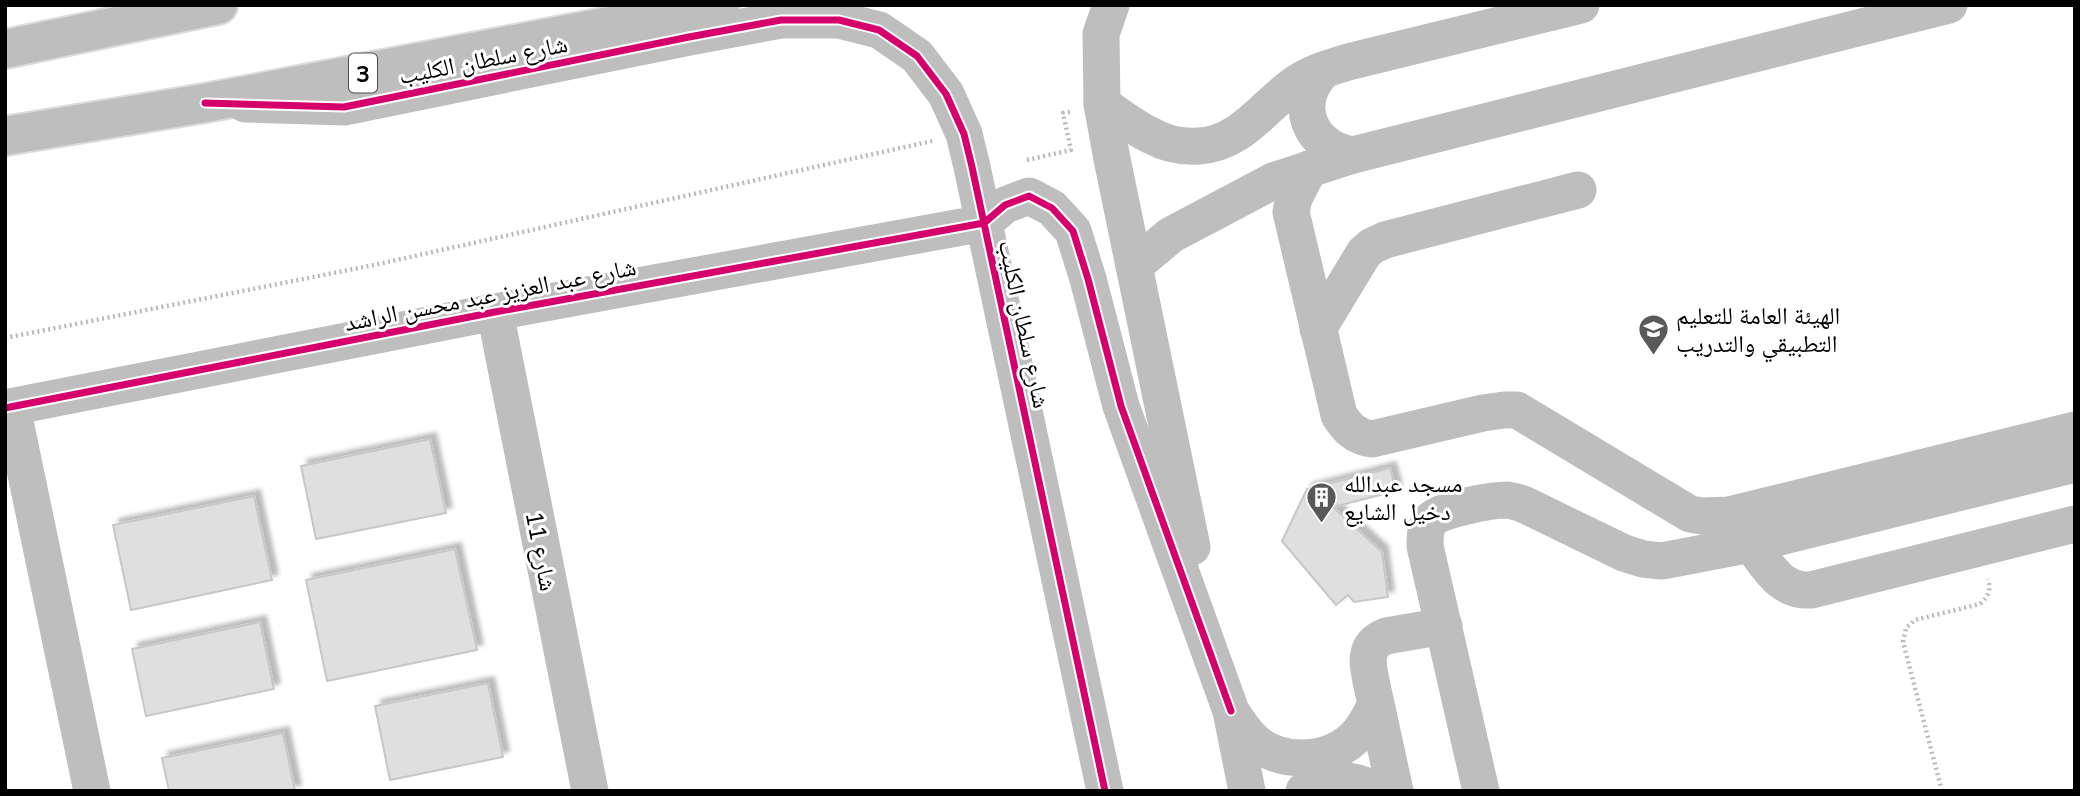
<svg xmlns="http://www.w3.org/2000/svg" width="2080" height="796" viewBox="0 0 2080 796" font-family="Mulish,'Noto Naskh Arabic',sans-serif">
	<style>
		.building { fill: #dfdfdf; stroke: #c7c7c7; stroke-width: 2; filter: url(#shadow) }
		.lines { fill: none; stroke-linecap: round; stroke-linejoin: round }
		.major-casing { stroke: #dbdbdb; stroke-width: 42 }
		.path { stroke: #b9b9b9; stroke-width: 4.5; stroke-dasharray: 2 3.5; stroke-linecap: butt }
		.minor { stroke: #bebebe; stroke-width: 37 }
		.major { stroke: #bebebe; stroke-width: 38 }
		.cycleway-casing { stroke: #fff; stroke-width: 11 }
		.cycleway { stroke: #d6006c; stroke-width: 7 }
		.labels { text-anchor: middle; dominant-baseline: central; stroke-width: 6; stroke-linejoin: round; paint-order: stroke }
		.shield { fill: #fff; stroke: #4c4c4c; stroke-width: 2 }
		.shield-label { font-size: 23px; font-weight: bold; fill: #000 }
		.street-label { font-size: 24px; fill: #000; stroke: #fff }
		.poi-label { font-size: 24px; fill: #000; stroke: #fff; text-anchor: start }
	</style>
	<defs>
		<filter id="shadow"><feDropShadow dx="6" dy="-6" stdDeviation="2" flood-color="#0004"/></filter>
	</defs>
	<rect width="100%" height="100%" fill="#fff"/>
	<g class="building">
		<path d="M430,439L446,513L316,539L301,466Z"/>
		<path d="M1390,468L1396,491L1333,507L1382,552L1388,597L1354,602L1348,595L1336,605L1282,541L1307,489Z"/>
		<path d="M254,496L272,580L131,610L113,525Z"/>
		<path d="M455,549L477,650L327,681L306,580Z"/>
		<path d="M260,622L274,689L146,716L132,649Z"/>
		<path d="M488,683L503,757L390,780L375,706Z"/>
		<path d="M283,733L295,791H169L162,758Z"/>
	</g>
	<g class="lines">
		<defs>
			<g id="major">
				<path d="M5,49L218,5"/>
				<path d="M5,136L205,103L720,5"/>
			</g>
		</defs>
		<use href="#major" class="major-casing"/>
		<g class="path">
			<path d="M1027,160L1071,150L1063,113L1070,112"/>
			<path d="M5,338L374,265L932,141"/>
			<path d="M1942,791L1903,642L1906,628L1915,620L1980,604C1989,596 1991,590 1988,579"/>
		</g>
		<g class="minor">
			<path d="M1111,5L1101,34L1102,104L1112,159L1192,547"/>
			<path d="M1324,70C1291,103 1309,148 1353,155"/>
			<path d="M245,104L344,107L689,37L781,20H839L879,30L917,56L946,94L964,134L972,167L1105,791"/>
			<path d="M1102,104C1118,115 1134,128 1152,136C1166,144 1183,147 1199,146C1243,143 1264,105 1297,83C1313,72 1330,68 1348,62L1581,5"/>
			<path d="M1309,169L1294,198L1291,212L1339,415C1347,428 1356,437 1372,439L1483,413L1504,410H1517L1690,514L1702,516L1729,515L2075,430"/>
			<path d="M1134,266L1171,235L1273,181L1353,155L1949,5"/>
			<path d="M495,312L590,791"/>
			<path d="M1318,329L1364,253L1372,246L1385,240L1578,190"/>
			<path d="M12,407L92,791"/>
			<path d="M5,408L495,312L984,223L1005,205L1029,196L1052,208L1073,231L1088,279L1121,406L1231,711C1238,722 1244,732 1254,741C1281,765 1328,763 1354,738C1364,729 1369,718 1375,706"/>
			<path d="M1751,544C1768,566 1780,592 1811,590L2075,524"/>
			<path d="M1232,716L1247,791"/>
			<path d="M1304,791C1328,778 1353,777 1378,791"/>
			<path d="M1395,791L1371,681C1367,661 1364,645 1386,636L1444,626"/>
			<path d="M1481,791L1425,546C1425,537 1425,527 1431,520C1440,509 1493,500 1507,500C1512,501 1518,502 1523,504L1624,553L1643,559L1662,561L1751,544L2075,464"/>
		</g>
		<use href="#major" class="major"/>
		<defs>
			<g id="cycleway">
				<path d="M205,103L344,107L689,37L781,20H839L879,30L917,56L946,94L964,134L972,167L1105,791"/>
				<path d="M5,408L495,312L984,223L1005,205L1029,196L1052,208L1073,231L1088,279L1121,406L1231,711"/>
			</g>
		</defs>
		<use href="#cycleway" class="cycleway-casing"/>
		<use href="#cycleway" class="cycleway"/>
	</g>
	<defs>
		<symbol id="university-pin" viewBox="-11 -11 22 30"><path d="M0 17L-7.5 6A9.5 9.5 0 1 1 7.5 6Z" fill="#595959" stroke="#fff"/><path d="M0-5L7-2L0 1L-7-2ZM-4 1L0 2.5L4 1V4Q0 6-4 4Z" fill="#fff"/></symbol>
		<symbol id="building-pin" viewBox="-11 -11 22 30"><path d="M0 17L-7.5 6A9.5 9.5 0 1 1 7.5 6Z" fill="#595959" stroke="#fff"/><path d="M-4-6H4V6H1V3H-1V6H-4ZM-2.5-4.3h1.7v1.8h-1.7ZM.8-4.3h1.7v1.8H.8ZM-2.5-1h1.7V.8h-1.7ZM.8-1h1.7V.8H.8Z" fill="#fff"/></symbol>
	</defs>
	<g fill-rule="evenodd">
		<use href="#university-pin" x="1636" y="312" width="35" height="47"/>
		<use href="#building-pin" x="1304" y="480" width="35" height="47"/>
	</g>
	<g class="labels">
		<rect class="shield" x="349" y="53.5" width="28" height="39" rx="5"/>
		<g class="shield-label">
			<text x="363" y="73">3</text>
		</g>
		<g class="street-label">
			<text transform="translate(483 59) rotate(-11)">شارع سلطان الكليب</text>
			<text transform="translate(490 294) rotate(-11)">شارع عبد العزيز عبد محسن الراشد</text>
			<text transform="translate(1025 324) rotate(78)">شارع سلطان الكليب</text>
			<text transform="translate(542 551) rotate(79)">شارع 11</text>
		</g>
		<g class="poi-label">
			<text x="1676" y="315">الهيئة العامة للتعليم<tspan x="1676" dy="28">التطبيقي والتدريب</tspan></text>
			<text x="1344" y="483">مسجد عبدالله<tspan x="1344" dy="28">دخيل الشايع</tspan></text>
		</g>
	</g>
	<rect width="2080" height="796" fill="none" stroke="#000000" stroke-width="14"/>
</svg>
